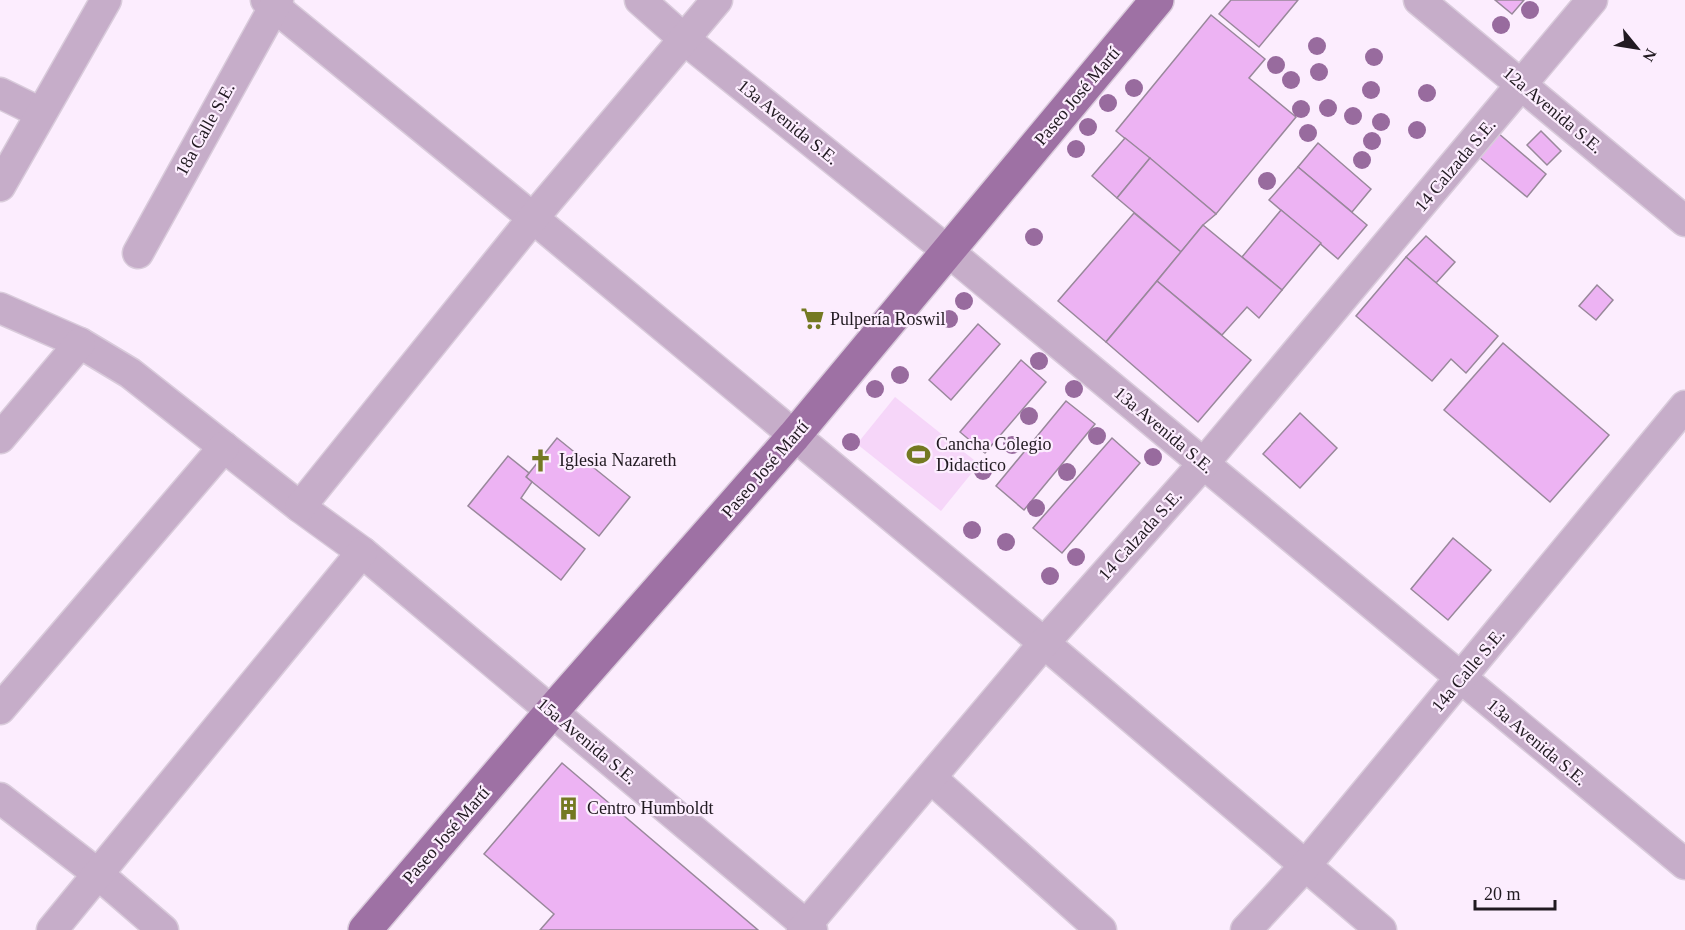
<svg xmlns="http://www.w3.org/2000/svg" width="1685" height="930" viewBox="0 0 1685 930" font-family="'Times New Roman',serif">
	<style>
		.green { fill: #f6d6f9 }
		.building { fill: #edb3f3; stroke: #99889b; stroke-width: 1.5 }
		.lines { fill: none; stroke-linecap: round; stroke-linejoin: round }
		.minor-casing { stroke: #d9cbdb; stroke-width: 33 }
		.major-casing { stroke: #d9cbdb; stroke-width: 36 }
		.minor { stroke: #c6adc9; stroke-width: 30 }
		.major { stroke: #9e71a4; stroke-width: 33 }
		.tree { fill: #986b9e }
		.labels { text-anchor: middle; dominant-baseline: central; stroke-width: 4.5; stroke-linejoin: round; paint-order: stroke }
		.street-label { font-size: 18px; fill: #211a21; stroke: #fcedfe }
		.poi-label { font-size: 18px; fill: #211a21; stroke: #fcedfe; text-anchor: start }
	</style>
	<rect width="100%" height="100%" fill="#fcedfe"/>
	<path class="green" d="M895,397L979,464L941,511L857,444Z"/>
	<g class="building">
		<path d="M1231,0H1298L1259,47L1219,14Z"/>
		<path d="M1495,0H1524L1512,14Z"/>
		<path d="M1211,15L1265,59L1249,78L1296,117L1216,214L1116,131Z"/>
		<path d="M1541,131L1561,151L1547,165L1527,145Z"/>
		<path d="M1498,133L1546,174L1527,197L1479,157Z"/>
		<path d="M1125,138L1150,158L1117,198L1092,176Z"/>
		<path d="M1318,143L1371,189L1352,212L1298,167Z"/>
		<path d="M1150,158L1216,214L1203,225L1181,252L1117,198Z"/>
		<path d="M1298,167L1367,225L1338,259L1269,200Z"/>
		<path d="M1281,210L1321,243L1282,290L1242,257Z"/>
		<path d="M1134,213L1181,252L1106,342L1058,301Z"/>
		<path d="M1203,225L1282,290L1259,318L1247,307L1222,335L1157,281Z"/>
		<path d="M1426,236L1455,262L1436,283L1406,257Z"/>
		<path d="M1406,257L1498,336L1466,373L1451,359L1432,381L1356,316Z"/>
		<path d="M1157,281L1251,360L1198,422L1106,342Z"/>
		<path d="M1597,285L1613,300L1596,320L1579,306Z"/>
		<path d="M978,324L1000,344L951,400L929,380Z"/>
		<path d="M1503,343L1609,435L1550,502L1444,410Z"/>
		<path d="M1021,360L1046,382L985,453L960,432Z"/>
		<path d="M1066,401L1095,424L1024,510L996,486Z"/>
		<path d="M1300,413L1337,448L1300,488L1263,454Z"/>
		<path d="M557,438L630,497L599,536L526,477Z"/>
		<path d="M1112,438L1140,463L1062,553L1033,528Z"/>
		<path d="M508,456L529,473L526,477L532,482L521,498L585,549L561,580L468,506Z"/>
		<path d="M1453,538L1491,570L1448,620L1411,589Z"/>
		<path d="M562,763L758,930H540L554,914L484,854Z"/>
	</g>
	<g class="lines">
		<defs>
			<g id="minor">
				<path d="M266,0L533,218L1044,643L1381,930"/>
				<path d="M640,0L684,39L949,252L1685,864"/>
				<path d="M1419,0L1685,221"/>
				<path d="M0,93L41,113"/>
				<path d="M0,186L106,0"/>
				<path d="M138,253L278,0"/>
				<path d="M0,308L80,343L130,373L300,507L362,552L812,930"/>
				<path d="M0,438L80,343"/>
				<path d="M300,507L533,218L717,0"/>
				<path d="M0,709L224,447"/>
				<path d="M931,778L1101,930"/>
				<path d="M0,798L98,874L163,930"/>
				<path d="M52,930L362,552"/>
				<path d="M802,930L1044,643L1204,463L1592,0"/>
				<path d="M1246,930L1305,866L1685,406"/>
			</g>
			<path id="major" d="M365,930L552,711L794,436L1157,0"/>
		</defs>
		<use href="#minor" class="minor-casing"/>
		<use href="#major" class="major-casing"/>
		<use href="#minor" class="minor"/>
		<use href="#major" class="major"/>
	</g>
	<g class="tree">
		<circle cx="1530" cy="10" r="9"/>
		<circle cx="1501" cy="25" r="9"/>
		<circle cx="1317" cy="46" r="9"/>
		<circle cx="1374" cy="57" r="9"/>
		<circle cx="1276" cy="65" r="9"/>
		<circle cx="1319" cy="72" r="9"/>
		<circle cx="1291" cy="80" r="9"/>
		<circle cx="1134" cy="88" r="9"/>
		<circle cx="1371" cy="90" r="9"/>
		<circle cx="1427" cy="93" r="9"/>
		<circle cx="1108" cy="103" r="9"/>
		<circle cx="1328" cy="108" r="9"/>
		<circle cx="1301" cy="109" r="9"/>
		<circle cx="1353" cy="116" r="9"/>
		<circle cx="1381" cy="122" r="9"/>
		<circle cx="1088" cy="127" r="9"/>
		<circle cx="1417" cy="130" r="9"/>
		<circle cx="1308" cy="133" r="9"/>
		<circle cx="1372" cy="141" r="9"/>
		<circle cx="1076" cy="149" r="9"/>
		<circle cx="1362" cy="160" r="9"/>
		<circle cx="1267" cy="181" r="9"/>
		<circle cx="1034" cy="237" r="9"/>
		<circle cx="964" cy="301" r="9"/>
		<circle cx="949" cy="319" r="9"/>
		<circle cx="1039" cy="361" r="9"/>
		<circle cx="900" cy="375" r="9"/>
		<circle cx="875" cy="389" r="9"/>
		<circle cx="1074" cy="389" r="9"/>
		<circle cx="1029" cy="416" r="9"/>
		<circle cx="1097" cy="436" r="9"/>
		<circle cx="851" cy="442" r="9"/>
		<circle cx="1012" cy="445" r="9"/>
		<circle cx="1153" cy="457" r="9"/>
		<circle cx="983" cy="471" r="9"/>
		<circle cx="1067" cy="472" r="9"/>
		<circle cx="1036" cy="508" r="9"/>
		<circle cx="972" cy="530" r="9"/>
		<circle cx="1006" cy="542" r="9"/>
		<circle cx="1076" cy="557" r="9"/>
		<circle cx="1050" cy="576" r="9"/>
	</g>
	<defs>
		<symbol id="supermarket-bare" viewBox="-9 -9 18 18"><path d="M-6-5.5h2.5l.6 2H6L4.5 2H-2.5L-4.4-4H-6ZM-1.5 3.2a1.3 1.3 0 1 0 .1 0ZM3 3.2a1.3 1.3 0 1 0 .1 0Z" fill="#747922" stroke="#fcedfe" stroke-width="2.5" paint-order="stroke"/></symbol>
		<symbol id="stadium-bare" viewBox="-9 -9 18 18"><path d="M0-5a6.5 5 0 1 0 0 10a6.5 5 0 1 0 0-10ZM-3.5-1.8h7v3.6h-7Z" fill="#747922" stroke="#fcedfe" stroke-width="2.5" paint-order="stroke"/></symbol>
		<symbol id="church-bare" viewBox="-9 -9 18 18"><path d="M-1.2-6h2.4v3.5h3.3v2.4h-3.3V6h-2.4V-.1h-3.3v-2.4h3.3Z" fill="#747922" stroke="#fcedfe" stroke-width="2.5" paint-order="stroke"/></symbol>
		<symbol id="building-bare" viewBox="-9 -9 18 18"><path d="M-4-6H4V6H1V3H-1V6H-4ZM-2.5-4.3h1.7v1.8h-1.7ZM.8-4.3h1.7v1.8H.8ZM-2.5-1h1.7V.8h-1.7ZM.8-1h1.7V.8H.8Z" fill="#747922" stroke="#fcedfe" stroke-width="2.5" paint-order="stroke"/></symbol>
	</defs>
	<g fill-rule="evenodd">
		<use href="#supermarket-bare" x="796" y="302" width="33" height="33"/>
		<use href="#stadium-bare" x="902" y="438" width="33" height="33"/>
		<use href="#church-bare" x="524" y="444" width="33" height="33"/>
		<use href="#building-bare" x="552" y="792" width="33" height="33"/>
	</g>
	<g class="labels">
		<g class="street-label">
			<text transform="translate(1077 96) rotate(-50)">Paseo José Martí</text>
			<text transform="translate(1553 110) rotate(40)">12a Avenida S.E.</text>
			<text transform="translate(788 122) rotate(39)">13a Avenida S.E.</text>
			<text transform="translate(205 129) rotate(-61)">18a Calle S.E.</text>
			<text transform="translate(1455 165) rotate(-50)">14 Calzada S.E.</text>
			<text transform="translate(1164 430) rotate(40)">13a Avenida S.E.</text>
			<text transform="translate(765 469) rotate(-49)">Paseo José Martí</text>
			<text transform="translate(1140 535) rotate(-48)">14 Calzada S.E.</text>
			<text transform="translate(1468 670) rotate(-50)">14a Calle S.E.</text>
			<text transform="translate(587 741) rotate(40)">15a Avenida S.E.</text>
			<text transform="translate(1537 742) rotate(40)">13a Avenida S.E.</text>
			<text transform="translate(446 835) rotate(-49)">Paseo José Martí</text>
		</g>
		<g class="poi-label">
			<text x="830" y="319">Pulpería Roswil</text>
			<text x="936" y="444">Cancha Colegio<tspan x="936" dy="21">Didactico</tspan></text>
			<text x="559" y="460">Iglesia Nazareth</text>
			<text x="587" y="808">Centro Humboldt</text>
		</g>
	</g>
	<g transform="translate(1637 48) rotate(120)" stroke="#fcedfe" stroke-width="4.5" paint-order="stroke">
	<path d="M0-4.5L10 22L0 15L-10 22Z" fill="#211a21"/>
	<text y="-9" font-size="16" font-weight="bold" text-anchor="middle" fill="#211a21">N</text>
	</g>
	<path d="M1475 900v9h80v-9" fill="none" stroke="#211a21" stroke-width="3"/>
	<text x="1484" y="900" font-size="18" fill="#211a21" stroke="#fcedfe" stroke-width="4.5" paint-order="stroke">20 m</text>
</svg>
